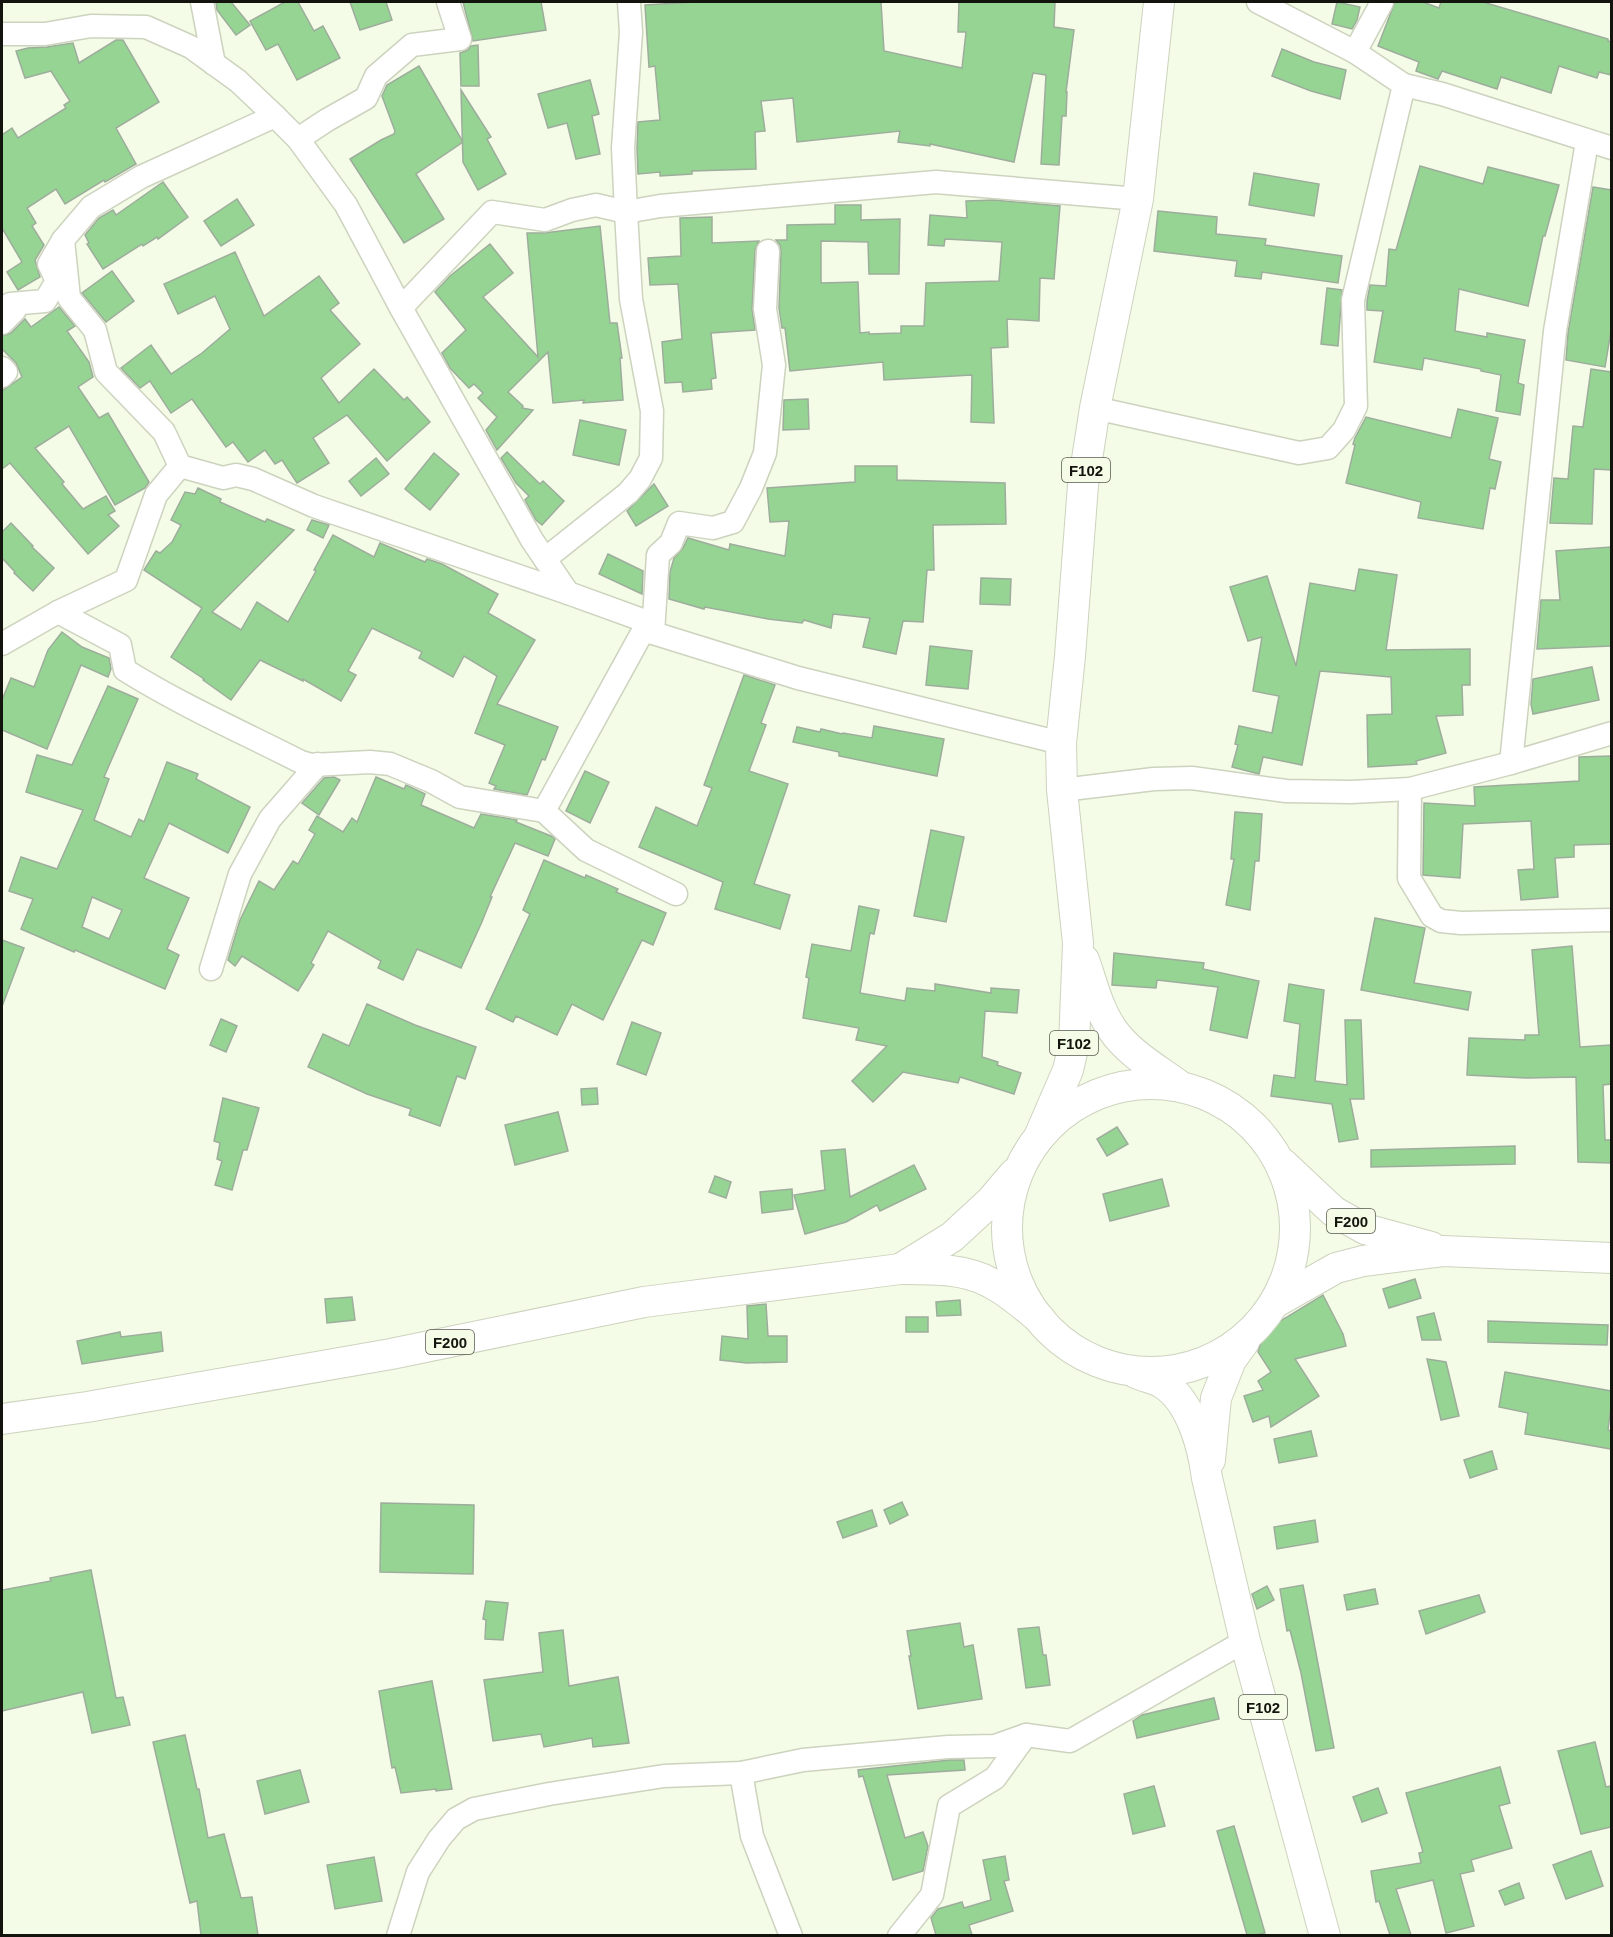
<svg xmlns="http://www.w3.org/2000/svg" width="1613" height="1937" viewBox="0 0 1613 1937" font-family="Arial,sans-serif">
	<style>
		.building { fill: #96d494; stroke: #9dad9c; stroke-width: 1.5; fill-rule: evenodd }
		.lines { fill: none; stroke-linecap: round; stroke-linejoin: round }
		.minor-casing { stroke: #ccd3be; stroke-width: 25 }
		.major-casing { stroke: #ccd3be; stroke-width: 32 }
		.minor { stroke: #fff; stroke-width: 22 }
		.major { stroke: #fff; stroke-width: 30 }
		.labels { text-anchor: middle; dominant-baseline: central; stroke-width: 4.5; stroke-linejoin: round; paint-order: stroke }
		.shield { fill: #f4fbe6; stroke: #56594e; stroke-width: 1.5 }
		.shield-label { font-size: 15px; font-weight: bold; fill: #12140d }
	</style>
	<rect width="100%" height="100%" fill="#f4fbe6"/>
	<g class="building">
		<path d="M216,2H231L250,25L236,35L217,10Z"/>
		<path d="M285,2H298L314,31L323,26L340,58L297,80L278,44L266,50L250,21Z"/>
		<path d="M350,2H386L392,20L360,30Z"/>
		<path d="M463,2H541L546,30L473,41Z"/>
		<path d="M695,2H881L884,51L962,68L966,32H958L959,2H1055L1054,27L1074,30L1066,92H1067L1066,116H1062L1059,165L1041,164L1046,75L1033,73L1014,162L930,144V146L898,142L900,131L797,142L793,98L761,101L765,131L755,132L756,169L692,171V174L660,176V172L638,174L637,148L638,122L660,120L655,66L649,67L645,5Z"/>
		<path d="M1337,2L1360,7L1357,20L1352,29L1332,24Z"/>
		<path d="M1395,2H1423L1439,8L1441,2H1483L1608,39V41L1611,42V75L1599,72L1597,78L1559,66L1551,93L1501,77L1497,89L1442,71L1438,79L1416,71L1419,62L1378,46Z"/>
		<path d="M116,40H123L159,102L116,128L136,164L105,182L104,180L65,204L56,189L27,208L36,223L32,226L44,245L35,260L40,277L18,290L7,272L22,262L2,228V135L12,128L18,138L66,108L64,105L70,101L51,71L25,78L16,51L28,48L47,47L73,43L79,63Z"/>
		<path d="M478,45L479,86H461L460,53L468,50L471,46Z"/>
		<path d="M1282,49L1314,62L1346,70L1340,99L1311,91L1272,76Z"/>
		<path d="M419,66L463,142L416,174L444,219L404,243L350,159L381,140L394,134L395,131L382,96L387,85Z"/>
		<path d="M590,80L599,114L592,116L600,154L576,159L567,123L548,128L538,94Z"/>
		<path d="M461,90L491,137L487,139L506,174L478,190L463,162Z"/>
		<path d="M1420,166L1483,184L1488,167L1559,185L1545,236H1543L1528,306L1459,289L1455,331L1487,337V333L1525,340L1518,383L1524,385L1520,415L1496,411L1501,375L1481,371V369L1424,358L1422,370L1374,362L1383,311L1367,310V301L1370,285L1386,286L1389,249L1396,250Z"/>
		<path d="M1254,173L1319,184L1314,216L1249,205Z"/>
		<path d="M163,182L188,217L158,239L157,237L143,246L142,244L103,269L87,244L89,243L85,235L99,218L113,210L116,215Z"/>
		<path d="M1593,187L1611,190V331L1605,367L1566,360L1568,333Z"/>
		<path d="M237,199L254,225L221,246L204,221Z"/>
		<path d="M994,200L1060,206L1054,279L1040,278L1039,321L1007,319L1008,347L991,348L994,423L971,422L972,375L884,380L883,362L790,371L785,328H782L779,308L781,252L780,245L776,240H787V225L835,224V205H861V220L900,219L899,274H869L868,242L821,241V283L858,282L860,333L869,332V334L901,333V326H924L926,283L999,281L1002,242L945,239L944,246L928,245L930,215L967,218L966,201Z"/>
		<path d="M1158,211L1217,217L1216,234L1266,239L1265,245L1342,256L1338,283L1262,272L1261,279L1235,276L1237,261L1154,251Z"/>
		<path d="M712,217V243L759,241L755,250L752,309L755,330L711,333L716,378L711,379L712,389L683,392L682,382L665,383L662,342L682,339L678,284L650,285L648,258L681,256L680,218Z"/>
		<path d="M600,226L610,323H617L622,358H620L623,400L583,403L584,400L553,403L548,352L508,392L523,406L522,408L533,410L497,450L486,430L497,417L478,398L483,393L474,384L469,388L450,368L442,353L466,330L435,292L450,276L490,244L513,273L483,297L538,357L527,233H544Z"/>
		<path d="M235,252L264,316L319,276L339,303L330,310L360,344L321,378L339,403L374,369L404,400L407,397L430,422L387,461L347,415L313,438L329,463L297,483L282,460L275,464L265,450L248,462L233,442L226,447L192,399L171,413L150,381L140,388L121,368L151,345L171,374L202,353L230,329L215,296L178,314L164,284Z"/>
		<path d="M112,271L134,301L106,322L82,293Z"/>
		<path d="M1327,288L1342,290L1338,346L1321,344Z"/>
		<path d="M59,307L75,326L67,331L89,362L93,377L78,387L99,418L108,413L149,482L145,488L115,505L69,426L35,448L64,482L62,484L83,509L106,496L115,511L108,515L119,526L88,554L10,463L2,469V391L22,377L16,363L2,349V336L11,333L25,319L31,327Z"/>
		<path d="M1591,369L1611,372V470L1594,469L1592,524L1550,523L1554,478L1568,479L1573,426L1583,427Z"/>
		<path d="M808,399L809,429L783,430L784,400Z"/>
		<path d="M1458,409L1498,418L1489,459L1501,462L1495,489L1490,488L1483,529L1418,518L1421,502L1346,483L1355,445L1353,444L1355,438L1366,417L1451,438Z"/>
		<path d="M580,420L626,430L619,465L573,455Z"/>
		<path d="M507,452L540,484L543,481L564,501L542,525L536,520L525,500L529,496L516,483L501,458Z"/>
		<path d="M434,453L459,474L430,510L405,489Z"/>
		<path d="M376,458L389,474L361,496L349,481Z"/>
		<path d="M855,466H897V480L1005,483L1006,524L933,525L934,570H927L923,622L903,621L896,654L863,647L870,618L833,614L831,628L804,620L802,623L768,619L705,607L704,609L669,599L670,572L674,558L683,548L688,538L729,550L730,544L785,556L789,521L770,522L767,488L855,482Z"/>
		<path d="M654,484L668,506L636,526L627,511Z"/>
		<path d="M198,488L221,499L220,502L265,522L267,519L294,530L212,612L241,630L257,602L288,622L316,571L314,570L333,535L374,557L380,543L425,562L427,559L442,564L498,594L488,613L535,640L497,704L558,727L545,760L542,759L527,795L494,789L496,786L489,783L505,745L475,733L497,676L464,656L453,677L419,658L422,652L372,628L348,671L356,675L341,701L303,679V681L260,660L231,700L203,680L204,679L171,657L202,608L144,570L156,551L160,553L172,542L181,525L171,520L185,492L195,494Z"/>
		<path d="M312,520L329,525L323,538L307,530Z"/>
		<path d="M11,523L33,546L32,547L54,568L33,591L14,573L15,572L2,558V532Z"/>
		<path d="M1611,547V646L1537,649L1541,600H1560L1556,551Z"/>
		<path d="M608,554L643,571L642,594L599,574Z"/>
		<path d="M1359,569L1397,575L1386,650L1470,649V685H1462L1463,715L1436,716L1446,753L1416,761L1417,764L1368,767L1367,715L1392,714L1391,677L1320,671L1302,765L1263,757L1259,774L1232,767L1238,745L1235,744L1239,726L1272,733L1279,696L1253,691L1262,637L1248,641L1230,587L1267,576L1296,666L1310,583L1355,591Z"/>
		<path d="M981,578L1011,579L1010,605L980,604Z"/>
		<path d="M62,632L82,647L109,658L111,669L108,677L81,665L47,749L2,730V700L11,678L34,687L48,650Z"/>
		<path d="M930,646L972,651L968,689L926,685Z"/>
		<path d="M1592,667L1599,700L1533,714L1531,704L1533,679Z"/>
		<path d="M744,675L775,685L761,723L766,725L749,771L788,784L754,884L790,895L780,929L715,909L723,882L639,847L656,807L697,826L712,788L704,785Z"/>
		<path d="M108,686L138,699L104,777L109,779L94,820L131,837L139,819L144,822L167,762L198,774L196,779L250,807L228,853L169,823L144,878L189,898L167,949L179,955L165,989L75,950L74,952L21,929L33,899L9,891L21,857L57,869L83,810L26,792L37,755L72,765ZM92,897L122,910L109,939L82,927Z"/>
		<path d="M874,726L944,739L937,776L839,756V752L793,742L797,727L820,732L821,729L842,734L843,733L872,738Z"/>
		<path d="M1611,756V844L1574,845V857L1555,858L1558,897L1521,900L1518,870L1534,869L1531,821L1463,824L1460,878L1423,875L1424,803L1475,806L1474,787L1579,781V757Z"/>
		<path d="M585,771L609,782L590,823L566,811Z"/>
		<path d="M334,777L340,780L319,815L302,803L324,778Z"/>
		<path d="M376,777L404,789L406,785L425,794L421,805L474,828L481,814L517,820L516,822L551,836L555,839L548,856L515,843L490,897H492L481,924L461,968L417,949L403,980L378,968L381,961L328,931L311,963L314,965L298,991L242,956L235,966L228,960L240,920L259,881L274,890L293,861L298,864L315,834L309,830L317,816L343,832L352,818L357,822Z"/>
		<path d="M1235,812L1262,814L1259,861H1255L1250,910L1226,905L1234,859H1231Z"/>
		<path d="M931,830L964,837L946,922L914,916Z"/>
		<path d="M544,860L585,878L586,875L618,889L616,892L666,913L653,945L642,940L603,1020L572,1004L557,1035L516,1016L513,1022L486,1009L530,914L523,910Z"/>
		<path d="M859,906L879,910L874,934L870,933L860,993L905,1001L907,988L935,991V984L991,993V988L1019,990L1017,1013L985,1011L982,1057L998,1062L997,1065L1021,1073L1014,1094L960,1077L958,1083L903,1072L873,1102L852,1081L887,1046L856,1040L859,1028L803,1018L809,978L806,977L812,944L851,951Z"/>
		<path d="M1375,918L1425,928L1414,983L1471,992L1468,1010L1361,990Z"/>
		<path d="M2,940L24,948L3,1004L2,1003Z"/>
		<path d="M1572,946L1580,1047L1611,1045V1084L1603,1085L1605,1140H1611V1163L1578,1162L1576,1077L1527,1078L1467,1075L1469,1038L1525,1040V1035H1539L1532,950Z"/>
		<path d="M1114,953L1204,963L1203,969L1259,981L1247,1038L1210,1030L1218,987L1157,980L1156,988L1112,985Z"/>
		<path d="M1289,984L1324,990L1315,1081L1347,1085L1345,1020H1361L1364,1099H1350L1358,1139L1339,1142L1332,1104L1271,1096L1274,1075L1295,1078L1300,1024L1284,1021Z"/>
		<path d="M367,1004L415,1025L476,1047L465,1079L457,1076L440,1126L409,1115L411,1109L367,1094L308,1067L323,1034L349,1046Z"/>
		<path d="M221,1019L237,1026L226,1052L210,1045Z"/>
		<path d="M632,1022L661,1033L646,1075L617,1064Z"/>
		<path d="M597,1088L598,1104L582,1105L581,1089Z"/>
		<path d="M223,1098L259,1108L247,1150H243L232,1190L215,1185L222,1161L217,1159L220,1143L214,1141Z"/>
		<path d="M558,1112L568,1151L515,1165L505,1125Z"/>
		<path d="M1117,1127L1128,1144L1107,1156L1097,1139Z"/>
		<path d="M1515,1146V1164L1371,1167V1150Z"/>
		<path d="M845,1149L850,1197L914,1165L926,1189L880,1211L877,1205L846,1222L805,1234L794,1195L825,1190L821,1151Z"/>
		<path d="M715,1176L731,1182L726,1198L709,1192Z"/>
		<path d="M1162,1179L1169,1206L1110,1221L1103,1194Z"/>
		<path d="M792,1189L793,1209L762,1213L760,1192Z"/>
		<path d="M1415,1279L1421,1298L1389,1308L1383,1289Z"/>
		<path d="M1323,1295L1343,1334L1346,1346L1295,1359L1319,1396L1271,1427L1269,1416L1253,1422L1244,1396L1263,1390L1258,1381L1271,1372L1258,1352L1261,1343L1259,1334Z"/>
		<path d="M352,1297L355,1320L327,1323L325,1299Z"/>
		<path d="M960,1300L961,1315L937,1316L936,1302Z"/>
		<path d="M766,1304L768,1336H787V1362L747,1363L720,1360L722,1336L748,1339L747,1306Z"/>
		<path d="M1434,1313L1441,1340H1422L1417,1317Z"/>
		<rect x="906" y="1317" width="22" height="15"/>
		<path d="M1488,1321L1608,1325L1607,1345L1488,1342Z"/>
		<path d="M120,1332L121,1337L161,1332L163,1351L82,1364L77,1341Z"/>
		<path d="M1427,1359L1446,1362L1459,1416L1441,1420Z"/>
		<path d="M1505,1372L1611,1391V1407L1608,1430L1611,1431V1449L1525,1434L1528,1413L1499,1407Z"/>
		<path d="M1311,1431L1317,1456L1279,1463L1274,1439Z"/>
		<path d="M1492,1451L1497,1469L1470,1478L1464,1460Z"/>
		<path d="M902,1502L908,1515L890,1524L884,1510Z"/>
		<path d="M381,1503L474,1505L473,1574L380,1572Z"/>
		<path d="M872,1510L877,1526L843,1538L837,1522Z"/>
		<path d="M1315,1520L1318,1542L1277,1549L1274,1527Z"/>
		<path d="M91,1570L116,1698L123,1697L130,1725L92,1733L83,1692L2,1711V1590L51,1581L50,1578Z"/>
		<path d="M1303,1585L1334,1748L1316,1751L1301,1673L1290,1630L1287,1631L1280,1589Z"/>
		<path d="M1267,1586L1274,1600L1257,1609L1252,1594Z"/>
		<path d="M1375,1589L1378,1604L1347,1610L1344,1595Z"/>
		<path d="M1479,1595L1485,1612L1426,1634L1419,1611Z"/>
		<path d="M486,1601L508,1603L503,1640L485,1639L486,1620L483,1619Z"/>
		<path d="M960,1623L964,1647L973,1645L982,1699L918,1709L909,1656H911L907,1631Z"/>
		<path d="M1039,1627L1043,1655H1046L1050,1685L1026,1688L1018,1629Z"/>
		<path d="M563,1630L569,1686L618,1677L629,1743L593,1747L592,1738L544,1747L541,1734L493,1741L484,1680L543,1672L539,1633Z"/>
		<path d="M432,1681L452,1789L436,1791V1789L401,1793L395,1767L392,1768L379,1691Z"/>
		<path d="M1214,1698L1219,1719L1137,1738L1133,1721L1142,1715Z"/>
		<path d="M185,1735L197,1789H199L208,1838L224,1834L241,1898L252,1897L258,1935H201L197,1901L190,1903L153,1742Z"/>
		<path d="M1595,1742L1606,1787L1611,1786V1827L1581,1834L1558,1751Z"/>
		<path d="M949,1760H964L965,1770L887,1775L905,1838L923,1832L928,1846L923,1871L893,1880L863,1776L859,1777L858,1770Z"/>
		<path d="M1500,1767L1510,1803L1499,1806L1512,1848L1471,1860L1474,1871L1460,1874L1474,1926L1446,1933L1433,1880L1396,1889L1411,1935H1390L1379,1901L1376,1902L1371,1871L1421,1863L1419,1853L1423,1852L1406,1793Z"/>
		<path d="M300,1770L309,1802L265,1814L257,1781Z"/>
		<path d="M1154,1786L1165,1826L1133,1834L1124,1794Z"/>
		<path d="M1378,1788L1387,1813L1362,1822L1353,1797Z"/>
		<path d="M1234,1826L1265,1933L1255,1935H1247L1217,1831Z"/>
		<path d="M1591,1851L1603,1886L1566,1899L1553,1865Z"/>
		<path d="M1005,1856L1009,1880L1004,1881L1013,1911L969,1925L972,1935H936L931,1918L938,1909L962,1902L964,1908L991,1900L983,1860Z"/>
		<path d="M374,1857L382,1901L335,1909L327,1865Z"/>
		<path d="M1519,1883L1524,1898L1505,1905L1499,1891Z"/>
	</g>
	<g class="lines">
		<defs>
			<g id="minor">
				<path d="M202,2L214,64"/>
				<path d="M1258,2L1355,52L1404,85L1442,94L1612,148"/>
				<path d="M2,34H45L91,26L146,27L191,47L238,81L275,116L298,139L346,205L401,308L532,540L568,593"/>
				<path d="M1355,52L1382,2"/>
				<path d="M298,139L327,120L366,98L376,76L412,45L460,39L448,2"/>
				<path d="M63,240L69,298L95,330L106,372L164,432L180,466L223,478L236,475L253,479L314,506L568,593L648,622L653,633L798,678L1061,743"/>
				<path d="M401,308L492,212L545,220L572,210L596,205L626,212L660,206L936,182L1138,199"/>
				<path d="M2,323L15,310L10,304L45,301L57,281L49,264L63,240L91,207L141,177L275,116"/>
				<path d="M2,368L6,372L2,376"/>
				<path d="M1095,408L1299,453L1328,448L1344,430L1356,406L1353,300L1404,85"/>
				<path d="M545,559L628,493L640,479L651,458L652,411L631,299L626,212L623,148L631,32L629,2"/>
				<path d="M58,612L120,645L125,670C181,705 242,732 301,762L312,765L370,762L390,764L431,781L460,797L544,811L586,850L676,894"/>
				<path d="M653,633L658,555L671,543L679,523L713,528L733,522L751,488L765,453L774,365L765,309L768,251"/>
				<path d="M2,644L58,612L126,580L156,495L180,466"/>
				<path d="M1511,763L1555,331L1587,142"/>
				<path d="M1410,789L1409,878L1432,916L1441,921L1461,923L1612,920"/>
				<path d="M1062,790L1154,779L1192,778L1286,791L1351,792L1410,789L1511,763L1612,733"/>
				<path d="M544,811L648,622"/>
				<path d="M211,969L240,874L270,819L318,764"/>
				<path d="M741,1773L752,1836L791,1936"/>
				<path d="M398,1936L418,1872L439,1839L456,1819L474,1809L549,1794L664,1776L741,1773L803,1760L948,1747L995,1746L1026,1735L1070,1741L1245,1641"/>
				<path d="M899,1936L932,1895L949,1806L995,1778L1026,1735"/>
			</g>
			<g id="major">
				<path d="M1084,960C1092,982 1098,1009 1112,1029C1129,1054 1157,1069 1180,1086"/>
				<circle cx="1151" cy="1228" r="144"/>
				<path d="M1039,1137L1068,1070L1074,1044L1078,943L1062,790L1061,743L1070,656L1083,485L1095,408L1138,199L1159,2"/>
				<path d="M1283,1164L1333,1211L1365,1229L1431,1247"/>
				<path d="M900,1269L952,1237L991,1201L1014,1174"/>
				<path d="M1276,1302L1336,1268L1363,1261L1443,1251L1612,1258"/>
				<path d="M1136,1373C1144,1377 1154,1378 1162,1383C1191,1400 1203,1447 1207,1478L1245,1641L1325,1936"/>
				<path d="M2,1419L87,1407L391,1354L644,1302L900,1269C930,1269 964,1268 991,1283C1009,1292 1024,1306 1040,1319"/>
				<path d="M1210,1460L1216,1398L1231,1360L1244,1342"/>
			</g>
		</defs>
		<use href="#minor" class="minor-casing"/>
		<use href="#major" class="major-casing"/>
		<use href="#minor" class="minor"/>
		<use href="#major" class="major"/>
	</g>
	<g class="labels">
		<g class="shield">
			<rect x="1062" y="458" width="48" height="24" rx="4.5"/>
			<rect x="1050" y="1031" width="48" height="24" rx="4.5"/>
			<rect x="1327" y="1209" width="48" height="24" rx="4.5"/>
			<rect x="426" y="1330" width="48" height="24" rx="4.5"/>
			<rect x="1239" y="1695" width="48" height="24" rx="4.5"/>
		</g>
		<g class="shield-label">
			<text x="1086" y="470">F102</text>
			<text x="1074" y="1043">F102</text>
			<text x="1351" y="1221">F200</text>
			<text x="450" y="1342">F200</text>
			<text x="1263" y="1707">F102</text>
		</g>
	</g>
	<rect width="1613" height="1937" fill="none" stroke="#12140d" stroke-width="6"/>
</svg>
